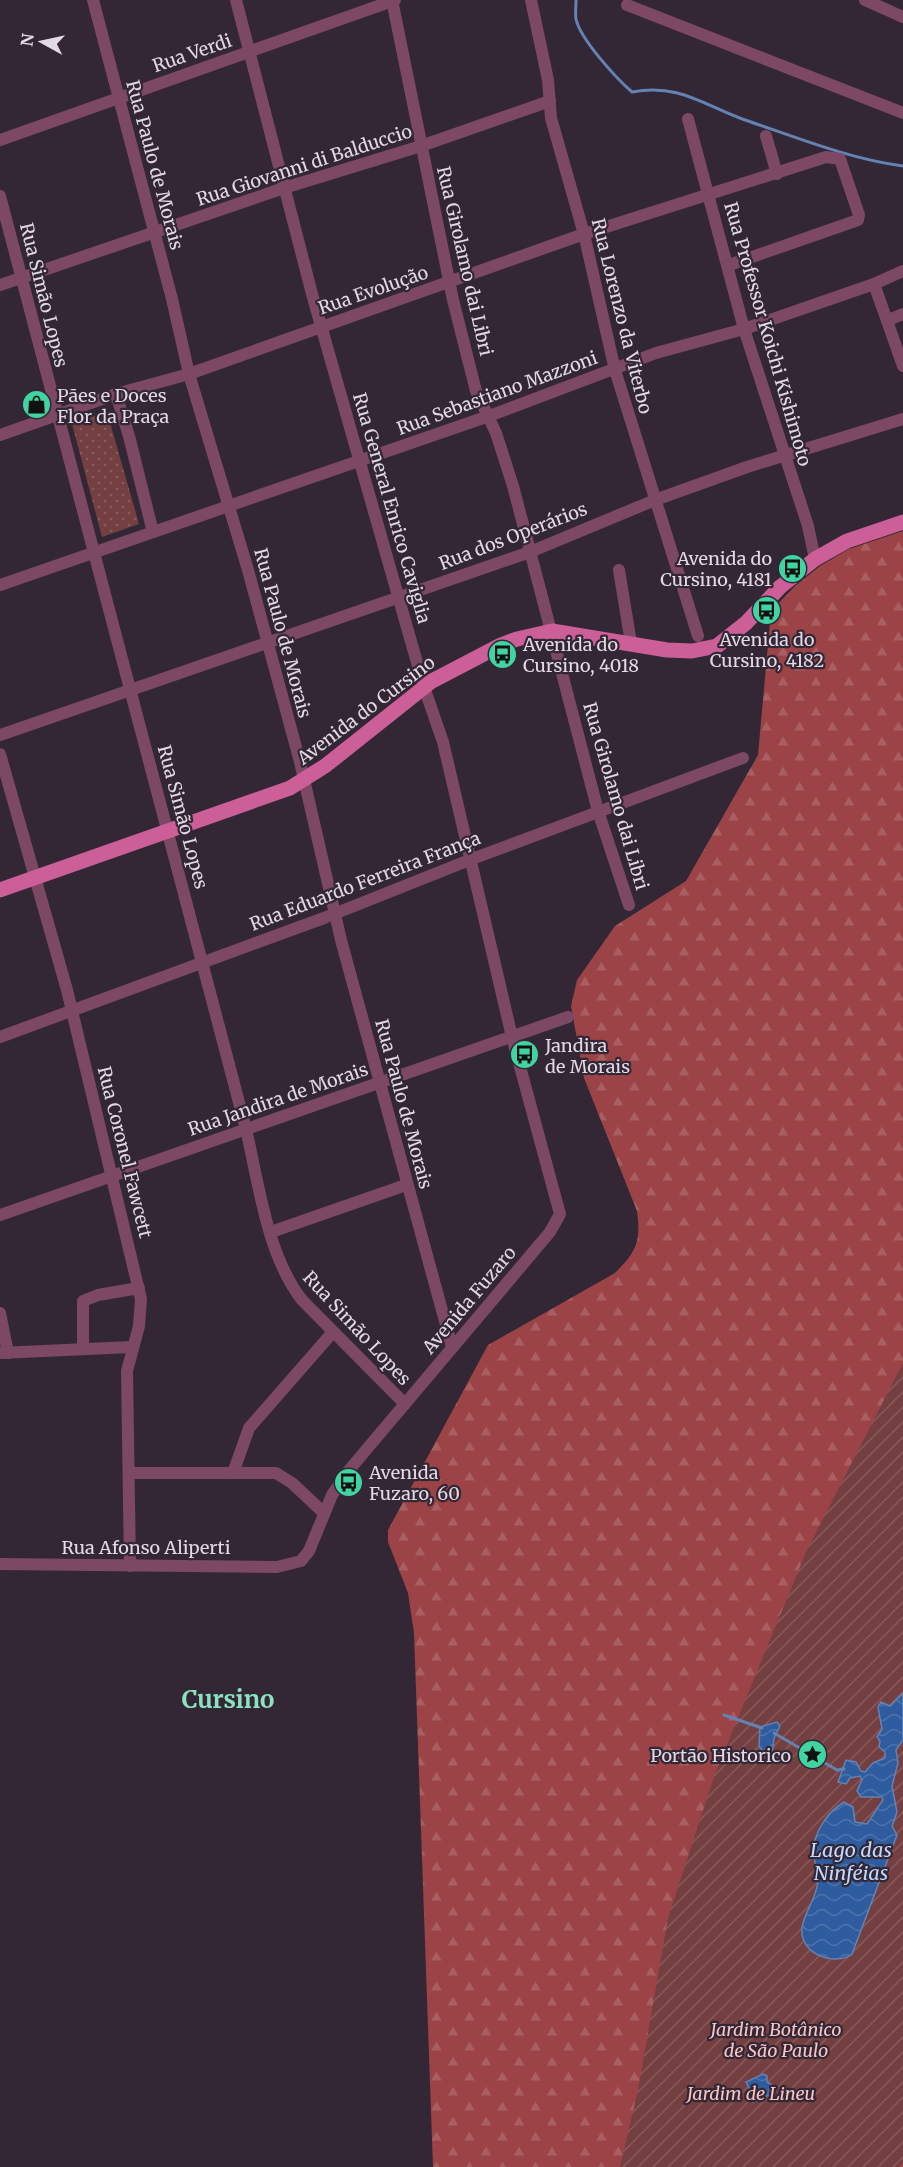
<svg xmlns="http://www.w3.org/2000/svg" width="903" height="2167" viewBox="0 0 903 2167" font-family="Merriweather,serif">
	<style>
		.grass { fill: url(#grass-dots) }
		.forest { fill: url(#forest-firs) }
		.garden { fill: url(#garden-furrows) }
		.water { fill: url(#water-waves); stroke: #6482b3; stroke-width: 1.5 }
		.lines { fill: none; stroke-linecap: round; stroke-linejoin: round }
		.stream { stroke: #6482b3; stroke-width: 3 }
		.minor { stroke: #7d4863; stroke-width: 12 }
		.major { stroke: #cc5f98; stroke-width: 15 }
		.labels { text-anchor: middle; dominant-baseline: central; stroke-width: 4.5; stroke-linejoin: round; paint-order: stroke }
		.street-label { font-size: 18px; fill: #e1d9e3; stroke: #332736 }
		.poi-label { font-size: 18px; fill: #e1d9e3; stroke: #332736; text-anchor: start }
		.park-label { font-size: 18px; font-style: italic; fill: #f9c5c4; stroke: #332736 }
		.water-label { font-size: 20px; font-style: italic; fill: #bfd9ff; stroke: #332736 }
		.district-label { font-size: 24px; font-weight: bold; fill: #8be2be; stroke: #332736 }
	</style>
	<defs>
		<pattern id="grass-dots" width="8" height="8" patternUnits="userSpaceOnUse" patternTransform="scale(1.5)"><rect width="8" height="8" fill="#743f40"/><path d="M2 2h.1M6 6h.1" fill="none" stroke="#885a5b" stroke-width="1.8" stroke-linecap="round"/></pattern>
		<pattern id="forest-firs" width="22" height="20" patternUnits="userSpaceOnUse" patternTransform="scale(1.5)"><rect width="22" height="20" fill="#9b4346"/><path d="M5 1l3.5 6h-7zM16 11l3.5 6h-7z" fill="#a95e61"/></pattern>
		<pattern id="garden-furrows" width="10" height="10" patternUnits="userSpaceOnUse" patternTransform="scale(1.5)"><rect width="10" height="10" fill="#743f40"/><path d="M-1 1l2-2M0 10L10 0M9 11l2-2" fill="none" stroke="#885a5b"/></pattern>
		<pattern id="water-waves" width="16" height="10" patternUnits="userSpaceOnUse" patternTransform="scale(1.5)"><rect width="16" height="10" fill="#2e5c9e"/><path d="M0 5q4-4 8 0t8 0" fill="none" stroke="#4c73ab"/></pattern>
	</defs>
	<rect width="100%" height="100%" fill="#332736"/>
	<path class="grass" d="M107,412L139,524L102,537L72,424Z"/>
	<path class="forest" d="M903,531V2167H433L414,1633L408,1593L388,1542V1530L488,1345L615,1273C637,1251 641,1241 637,1211L584,1078L571,1006L577,980L615,926L686,881L758,755L771,611L795,586L820,566L849,549Z"/>
	<path class="garden" d="M903,1363V2161L900,2167H620L638,2090L668,1918L715,1774L806,1552Z"/>
	<g class="water">
		<path d="M903,1693V1740L896,1750L898,1763L892,1786L897,1812L892,1826L897,1835L852,1954C835,1967 799,1954 802,1928C804,1912 818,1896 818,1880C818,1872 815,1864 814,1857C811,1836 826,1813 844,1802L853,1807L855,1822L867,1824L883,1800L882,1797H861L857,1791L862,1780L860,1776L850,1778L846,1784L838,1782L846,1760L856,1762L861,1771L865,1772L873,1763L885,1758V1752L879,1747L880,1741L877,1737L882,1729L878,1707L881,1702L890,1706Z"/>
		<path d="M777,1722L780,1726L774,1738L772,1754L767,1757L759,1746L760,1727Z"/>
		<path d="M763,2074L767,2076V2082L771,2084L769,2088L771,2094L753,2102L747,2092L749,2088L746,2082Z"/>
	</g>
	<g class="lines">
		<g class="stream">
			<path d="M576,0C576,6 575,14 576,19C580,39 617,79 632,92C679,83 703,105 745,120C796,137 849,159 903,166"/>
			<path d="M724,1715L762,1728"/>
			<path d="M774,1733L837,1770L844,1769"/>
		</g>
		<g class="minor">
			<path d="M93,0L172,299L189,374L248,570L300,762L341,940L452,1347"/>
			<path d="M392,0L453,300L476,391L496,433L513,486L598,811L629,905"/>
			<path d="M531,0L548,80L551,118L584,234L615,370L698,636"/>
			<path d="M865,0L903,17"/>
			<path d="M627,5L903,113"/>
			<path d="M688,119L744,329L808,526L815,559"/>
			<path d="M766,136L777,174"/>
			<path d="M0,140L395,0"/>
			<path d="M0,196L246,1129C259,1185 267,1255 302,1300L405,1404"/>
			<path d="M874,284L903,366"/>
			<path d="M0,285L284,188L421,146L550,101"/>
			<path d="M888,320L903,314"/>
			<path d="M116,394L129,436L153,532"/>
			<path d="M0,435L116,394L189,374L584,234L826,157L840,159L859,215L858,220L729,265"/>
			<path d="M619,570L631,643"/>
			<path d="M0,585L489,416L656,353L744,329L874,284L903,271"/>
			<path d="M0,735L530,552L655,500L747,467L903,419"/>
			<path d="M0,754L67,990L141,1299L139,1326L127,1371L130,1566"/>
			<path d="M0,1037L324,918L472,859L743,758"/>
			<path d="M0,1215L568,1017"/>
			<path d="M271,1232L406,1185"/>
			<path d="M0,1313L8,1353"/>
			<path d="M83,1348V1301L98,1295L139,1288"/>
			<path d="M0,1353L131,1347"/>
			<path d="M130,1473H276L292,1483L324,1513"/>
			<path d="M233,1473L249,1428L333,1332"/>
			<path d="M0,1564L277,1567L301,1561L309,1551L332,1495L350,1469L550,1232L560,1214L512,1037L443,742L424,687L312,294L236,0"/>
		</g>
		<path class="major" d="M0,890L290,788L325,766L432,681L501,645L517,639L552,631L667,650L692,651L717,646L746,623L780,587L815,559L847,541L903,522"/>
	</g>
	<defs>
		<symbol id="shop-disc" viewBox="-11 -11 22 22"><circle r="9.5" fill="#40d4a2" stroke="#332736"/><path d="M-5-2.5h2.3a2.7 3.5 0 0 1 5.4 0H5L5.5 6h-11ZM-1.5-2.5h3a1.5 2.3 0 0 0-3 0Z" fill="#111"/></symbol>
		<symbol id="bus-disc" viewBox="-11 -11 22 22"><circle r="9.5" fill="#40d4a2" stroke="#332736"/><path d="M-5-6H5V4H4V6H2V4H-2V6H-4V4H-5ZM-3.5-4V0h7V-4ZM-3.5 1.2v1.5H-2V1.2ZM2 1.2v1.5H3.5V1.2Z" fill="#111"/></symbol>
		<symbol id="sight-disc" viewBox="-11 -11 22 22"><circle r="9.5" fill="#40d4a2" stroke="#332736"/><path d="M0-6L1.8-2.2L6-1.7L2.9 1.2L3.7 5.4L0 3.3L-3.7 5.4L-2.9 1.2L-6-1.7L-1.8-2.2Z" fill="#111"/></symbol>
	</defs>
	<g fill-rule="evenodd">
		<use href="#shop-disc" x="20" y="388" width="33" height="33"/>
		<use href="#bus-disc" x="776" y="552" width="33" height="33"/>
		<use href="#bus-disc" x="750" y="594" width="33" height="33"/>
		<use href="#bus-disc" x="486" y="638" width="33" height="33"/>
		<use href="#bus-disc" x="508" y="1038" width="33" height="33"/>
		<use href="#bus-disc" x="332" y="1466" width="33" height="33"/>
		<use href="#sight-disc" x="796" y="1738" width="33" height="33"/>
	</g>
	<g class="labels">
		<g class="street-label">
			<text transform="translate(192 53) rotate(-19)">Rua Verdi</text>
			<text transform="translate(155 165) rotate(75)">Rua Paulo de Morais</text>
			<text transform="translate(304 165) rotate(-18)">Rua Giovanni di Balduccio</text>
			<text transform="translate(465 261) rotate(77)">Rua Girolamo dai Libri</text>
			<text transform="translate(373 290) rotate(-19)">Rua Evolução</text>
			<text transform="translate(44 295) rotate(76)">Rua Simão Lopes</text>
			<text transform="translate(622 316) rotate(76)">Rua Lorenzo da Viterbo</text>
			<text transform="translate(768 334) rotate(74)">Rua Professor Koichi Kishimoto</text>
			<text transform="translate(497 393) rotate(-20)">Rua Sebastiano Mazzoni</text>
			<text transform="translate(392 508) rotate(74)">Rua General Enrico Caviglia</text>
			<text transform="translate(513 536) rotate(-21)">Rua dos Operários</text>
			<text transform="translate(283 633) rotate(75)">Rua Paulo de Morais</text>
			<text transform="translate(366 710) rotate(-37)">Avenida do Cursino</text>
			<text transform="translate(616 796) rotate(74)">Rua Girolamo dai Libri</text>
			<text transform="translate(183 817) rotate(75)">Rua Simão Lopes</text>
			<text transform="translate(365 881) rotate(-21)">Rua Eduardo Ferreira França</text>
			<text transform="translate(278 1099) rotate(-19)">Rua Jandira de Morais</text>
			<text transform="translate(404 1104) rotate(75)">Rua Paulo de Morais</text>
			<text transform="translate(125 1152) rotate(76)">Rua Coronel Fawcett</text>
			<text transform="translate(469 1300) rotate(-50)">Avenida Fuzaro</text>
			<text transform="translate(357 1328) rotate(47)">Rua Simão Lopes</text>
			<text x="146" y="1547">Rua Afonso Aliperti</text>
		</g>
		<g class="poi-label">
			<text x="57" y="395">Pães e Doces<tspan x="57" dy="21">Flor da Praça</tspan></text>
			<text x="772" y="558" text-anchor="end">Avenida do<tspan x="772" dy="21">Cursino, 4181</tspan></text>
			<text x="767" y="639" text-anchor="middle">Avenida do<tspan x="767" dy="21">Cursino, 4182</tspan></text>
			<text x="523" y="644">Avenida do<tspan x="523" dy="21">Cursino, 4018</tspan></text>
			<text x="545" y="1045">Jandira<tspan x="545" dy="21">de Morais</tspan></text>
			<text x="369" y="1472">Avenida<tspan x="369" dy="21">Fuzaro, 60</tspan></text>
			<text x="791" y="1755" text-anchor="end">Portão Historico</text>
		</g>
		<g class="park-label">
			<text x="776" y="2029">Jardim Botânico<tspan x="776" dy="21">de São Paulo</tspan></text>
			<text x="751" y="2093">Jardim de Lineu</text>
		</g>
		<g class="water-label">
			<text x="851" y="1849">Lago das<tspan x="851" dy="23">Ninféias</tspan></text>
		</g>
		<g class="district-label">
			<text x="228" y="1699">Cursino</text>
		</g>
	</g>
	<g transform="translate(42 42) rotate(278)" stroke="#332736" stroke-width="4.5" paint-order="stroke">
	<path d="M0-4.5L10 22L0 15L-10 22Z" fill="#e1d9e3"/>
	<text y="-9" font-size="16" font-weight="bold" text-anchor="middle" fill="#e1d9e3">N</text>
	</g>
</svg>
